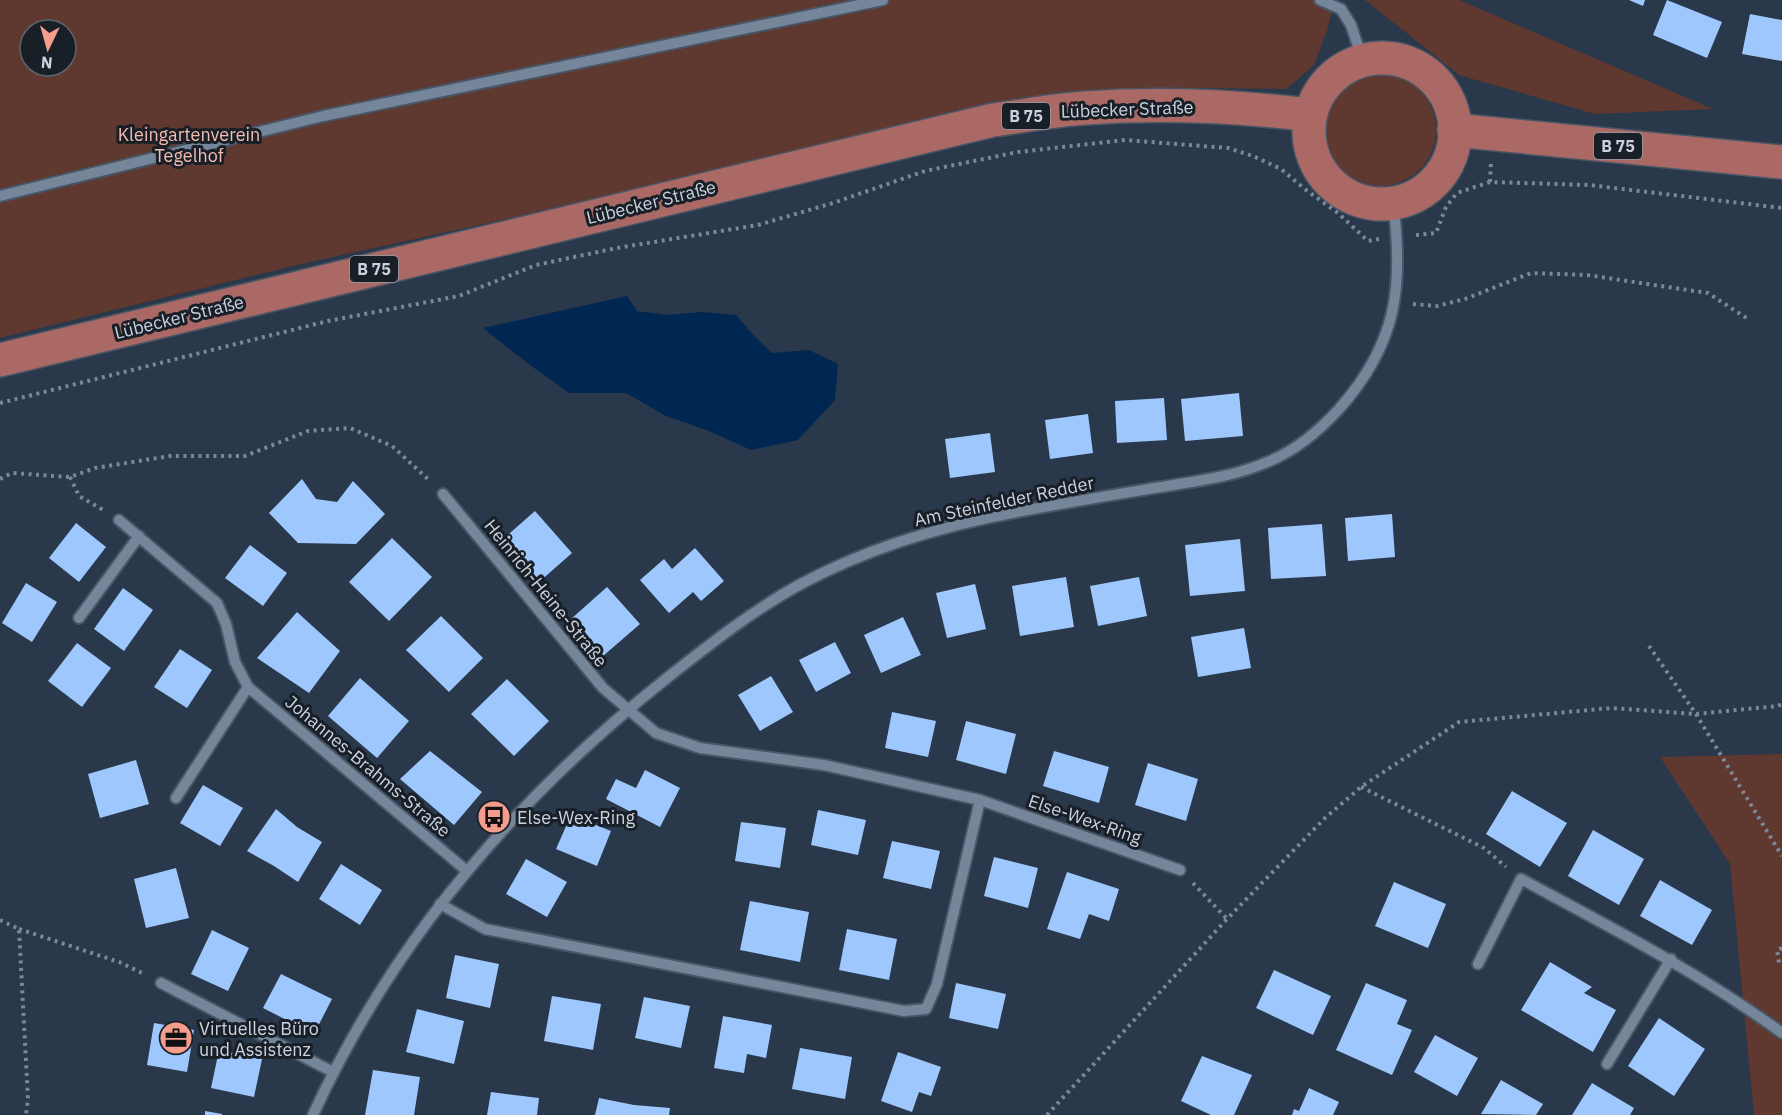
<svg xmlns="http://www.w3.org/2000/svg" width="1782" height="1115" viewBox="0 0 1782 1115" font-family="'IBM Plex Sans',sans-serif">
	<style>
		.green { fill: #5f3830; fill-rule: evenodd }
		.water { fill: #002751 }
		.building { fill: #9ec8fd }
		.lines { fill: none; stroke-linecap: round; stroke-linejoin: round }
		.minor-casing { stroke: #485564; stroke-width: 14 }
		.major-casing { stroke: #485564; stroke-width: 36 }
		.path { stroke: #7c8897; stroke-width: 4; stroke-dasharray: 3 4.5; stroke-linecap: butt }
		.minor { stroke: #75869b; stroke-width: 10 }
		.major { stroke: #ab6965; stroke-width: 33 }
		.labels { text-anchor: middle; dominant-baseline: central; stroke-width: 6; stroke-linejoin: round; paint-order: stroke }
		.shield { fill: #181f27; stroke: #949ca7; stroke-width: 1.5 }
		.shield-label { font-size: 16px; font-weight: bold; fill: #c9d2de }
		.street-label { font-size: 18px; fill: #c9d2de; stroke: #181f27 }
		.park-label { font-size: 18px; fill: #f7bcb0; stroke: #181f27 }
		.poi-label { font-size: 18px; fill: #c9d2de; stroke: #181f27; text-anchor: start }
	</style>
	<rect width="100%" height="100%" fill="#29384a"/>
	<g class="green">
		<path d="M0,0H1334L1328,28L1314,65L1286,89L1176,88L1083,93L301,264L0,338ZM30,30H66V66H30Z"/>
		<path d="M1365,0H1459L1713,109L1595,114L1459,75Z"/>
		<circle cx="1380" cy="130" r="56"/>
		<path d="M1782,754V1115H1754L1730,864L1660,757Z"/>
	</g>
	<path class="water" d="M627,296L637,311L667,315L702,312L736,315L755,337L772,353L809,350L838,364L835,400L798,440L751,450L709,431L666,416L626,393H569L530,365L483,328Z"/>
	<g class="building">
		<path d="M1629,0H1645L1643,6Z"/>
		<path d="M1667,0L1722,22L1707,58L1653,35Z"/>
		<path d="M1750,14L1782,20V61L1742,54Z"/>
		<path d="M1239,393L1243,436L1185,441L1181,399Z"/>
		<path d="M1164,398L1167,440L1117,443L1115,401Z"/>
		<path d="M1088,414L1093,453L1050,459L1045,420Z"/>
		<path d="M990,433L995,472L950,478L945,439Z"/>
		<path d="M302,479L316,499L337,502L353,481L385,514L356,544L298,543L269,513Z"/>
		<path d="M535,511L572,553L538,583L501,541Z"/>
		<path d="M1392,514L1395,557L1348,561L1345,518Z"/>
		<path d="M76,523L106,547L79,582L49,558Z"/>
		<path d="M1322,524L1326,576L1271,579L1268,528Z"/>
		<path d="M392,538L432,577L389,621L349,582Z"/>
		<path d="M1240,539L1245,591L1190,596L1185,545Z"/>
		<path d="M250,545L287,573L263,606L225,578Z"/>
		<path d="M695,548L724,581L701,601L693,592L669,613L640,580L664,559L672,569Z"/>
		<path d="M1066,577L1074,627L1020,636L1012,586Z"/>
		<path d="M1139,577L1147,616L1098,626L1090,586Z"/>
		<path d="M26,583L57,602L32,642L2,623Z"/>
		<path d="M975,584L986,629L947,638L936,593Z"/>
		<path d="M607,587L640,624L603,656L571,619Z"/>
		<path d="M123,588L153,610L124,651L94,629Z"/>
		<path d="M297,612L340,651L309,693L257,658Z"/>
		<path d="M441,616L483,658L449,692L406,650Z"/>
		<path d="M903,617L921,655L881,673L864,635Z"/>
		<path d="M1244,628L1251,668L1198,677L1191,637Z"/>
		<path d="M835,642L851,673L816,692L799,660Z"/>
		<path d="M77,643L111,668L82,707L48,681Z"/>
		<path d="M180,649L212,670L187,708L154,687Z"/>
		<path d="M771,676L793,712L760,731L738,695Z"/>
		<path d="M360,678L409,721L377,758L328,716Z"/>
		<path d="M507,679L549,721L514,756L471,714Z"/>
		<path d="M892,712L936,721L928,757L885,748Z"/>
		<path d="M966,721L1016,734L1006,774L956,760Z"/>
		<path d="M430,751L482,792L454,825L400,779Z"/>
		<path d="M1054,751L1109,767L1099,803L1043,786Z"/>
		<path d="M136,760L149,804L100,818L88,774Z"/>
		<path d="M1148,763L1198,779L1186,821L1135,805Z"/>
		<path d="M645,770L680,788L660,827L606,799L616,779L636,788Z"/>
		<path d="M203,785L243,808L220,846L180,823Z"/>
		<path d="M1512,791L1567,823L1540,867L1486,834Z"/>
		<path d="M276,809L297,827L322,842L298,882L274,866L247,851Z"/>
		<path d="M818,810L866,820L858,855L811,845Z"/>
		<path d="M571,815L611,831L597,866L556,849Z"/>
		<path d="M741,822L786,828L780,868L735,861Z"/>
		<path d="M1593,830L1644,859L1619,905L1568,876Z"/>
		<path d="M892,841L940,851L931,889L883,878Z"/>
		<path d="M994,857L1038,868L1028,908L984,896Z"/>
		<path d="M526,859L567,882L547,917L506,894Z"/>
		<path d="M341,864L382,890L360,925L319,899Z"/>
		<path d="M176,868L189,918L146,928L134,879Z"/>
		<path d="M1067,872L1119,889L1109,921L1089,914L1080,939L1047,929Z"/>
		<path d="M1660,880L1712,910L1692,945L1640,916Z"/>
		<path d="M1394,882L1446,904L1428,948L1375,926Z"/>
		<path d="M750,901L809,912L800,962L740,950Z"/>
		<path d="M847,929L897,939L889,980L839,970Z"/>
		<path d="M212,930L249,948L228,991L191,974Z"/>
		<path d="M455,955L499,964L490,1008L446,998Z"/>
		<path d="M1550,962L1592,987L1584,993L1616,1010L1593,1052L1521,1010Z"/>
		<path d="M1274,970L1331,996L1313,1035L1256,1008Z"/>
		<path d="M281,974L332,999L314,1034L263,1008Z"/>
		<path d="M956,983L1006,994L998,1029L949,1018Z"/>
		<path d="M1366,983L1407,1000L1397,1024L1412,1030L1392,1075L1336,1050Z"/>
		<path d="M552,996L601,1004L593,1050L544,1041Z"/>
		<path d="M644,997L690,1006L681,1048L635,1038Z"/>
		<path d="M417,1009L464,1021L454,1064L406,1052Z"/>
		<path d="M723,1016L772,1025L766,1058L747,1054L744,1073L714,1068Z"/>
		<path d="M1659,1018L1705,1049L1674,1096L1628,1066Z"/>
		<path d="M154,1023L194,1030L187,1072L147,1065Z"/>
		<path d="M1435,1035L1478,1058L1457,1096L1414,1072Z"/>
		<path d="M800,1048L852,1057L845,1099L792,1089Z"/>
		<path d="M219,1050L262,1059L254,1097L211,1088Z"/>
		<path d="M898,1052L941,1067L931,1096L919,1092L912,1112L881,1101Z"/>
		<path d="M1202,1056L1252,1075L1234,1115H1211L1181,1101Z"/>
		<path d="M373,1070L420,1077L414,1115H365Z"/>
		<path d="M1501,1080L1543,1104L1536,1115L1481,1114Z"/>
		<path d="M1592,1083L1634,1108L1630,1115H1572Z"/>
		<path d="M1309,1088L1339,1102L1333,1115H1292L1294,1109L1299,1111Z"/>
		<path d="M491,1092L539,1098L537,1115H487Z"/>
		<path d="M599,1098L634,1105L670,1108L669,1115H595Z"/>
		<path d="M205,1111L222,1114V1115H205Z"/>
	</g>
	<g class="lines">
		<defs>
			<g id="minor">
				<path d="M1320,0L1341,9L1351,25L1363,61"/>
				<path d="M0,196L323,116L883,0"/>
				<path d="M119,520L217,603L226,624L235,662L248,687L467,871"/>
				<path d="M79,618L139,536"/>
				<path d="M176,798L248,687"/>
				<path d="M980,800L1180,870"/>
				<path d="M440,904L485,929L904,1011L926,1009L937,984L980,800L824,765L700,748L656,733L603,688L443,494"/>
				<path d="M1478,964L1521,879C1610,927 1700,973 1782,1033"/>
				<path d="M161,983L333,1072"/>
				<path d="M1607,1064L1671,959"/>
				<path d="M313,1115C393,940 517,797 667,678C710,644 752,611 799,585C867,548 941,526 1017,512C1064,503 1113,495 1161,487C1196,481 1232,477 1265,463C1294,452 1318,432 1339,409C1397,344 1404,287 1393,202"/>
			</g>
			<g id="major">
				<circle cx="1382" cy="131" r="73"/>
				<path d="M1454,130L1782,162"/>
				<path d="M0,360L993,120C1024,116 1054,110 1085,108C1160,103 1235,106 1310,115"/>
			</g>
		</defs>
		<use href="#minor" class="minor-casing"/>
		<use href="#major" class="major-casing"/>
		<g class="path">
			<path d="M1490,182L1491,162"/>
			<path d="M1416,235L1436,233L1446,207L1457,193L1490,182L1589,185L1782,208"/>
			<path d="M1413,304L1437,306L1465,299L1531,273L1587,275L1708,293L1748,319"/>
			<path d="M0,403L328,321L459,296L536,265L617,248L758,225L833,203L925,171L1018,152L1125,140L1228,148L1253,156L1281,169L1306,190L1338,213L1368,241L1379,239"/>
			<path d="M70,477L79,496L103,510"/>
			<path d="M0,479L12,473L70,477L95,468L170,456H245L308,431L350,428L392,446L430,481"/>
			<path d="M1649,646L1696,714L1782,856"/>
			<path d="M1361,787L1484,848L1506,867"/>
			<path d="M1193,883L1227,919"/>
			<path d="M0,920L19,929L28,1099L26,1115"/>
			<path d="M19,929L119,962L144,974"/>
			<path d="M1782,948L1777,950L1779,963L1782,964"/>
			<path d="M1047,1115L1227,919L1325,818L1361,787L1459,722L1611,708L1696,714L1778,706L1782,704"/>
		</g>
		<use href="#minor" class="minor"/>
		<use href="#major" class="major"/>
	</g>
	<defs>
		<symbol id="bus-disc" viewBox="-11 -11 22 22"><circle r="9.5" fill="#f49d8c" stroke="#181f27"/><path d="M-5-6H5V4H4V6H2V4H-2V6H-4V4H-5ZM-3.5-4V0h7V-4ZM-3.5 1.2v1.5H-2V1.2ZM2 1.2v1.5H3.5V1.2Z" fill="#111"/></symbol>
		<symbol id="office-disc" viewBox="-11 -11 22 22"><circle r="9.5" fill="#f49d8c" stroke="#181f27"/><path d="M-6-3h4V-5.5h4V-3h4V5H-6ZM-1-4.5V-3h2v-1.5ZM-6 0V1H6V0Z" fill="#111"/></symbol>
	</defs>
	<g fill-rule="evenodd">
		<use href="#bus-disc" x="475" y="798" width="38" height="38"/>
		<use href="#office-disc" x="157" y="1019" width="38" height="38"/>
	</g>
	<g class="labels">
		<g class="shield">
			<rect x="1002" y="103" width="48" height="26" rx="4.5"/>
			<rect x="1594" y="133" width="48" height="26" rx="4.5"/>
			<rect x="350" y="256" width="48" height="26" rx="4.5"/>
		</g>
		<g class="shield-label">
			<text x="1026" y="116">B 75</text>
			<text x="1618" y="146">B 75</text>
			<text x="374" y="269">B 75</text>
		</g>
		<g class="street-label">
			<text transform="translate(1127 109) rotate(-2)">Lübecker Straße</text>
			<text transform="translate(651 202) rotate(-14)">Lübecker Straße</text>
			<text transform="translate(179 317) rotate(-14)">Lübecker Straße</text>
			<text transform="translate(1004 501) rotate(-12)">Am Steinfelder Redder</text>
			<text transform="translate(546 593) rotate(51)">Heinrich-Heine-Straße</text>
			<text transform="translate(368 766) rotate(40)">Johannes-Brahms-Straße</text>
			<text transform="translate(1085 819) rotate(19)">Else-Wex-Ring</text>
		</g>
		<g class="park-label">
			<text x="189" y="134">Kleingartenverein<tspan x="189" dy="21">Tegelhof</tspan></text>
		</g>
		<g class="poi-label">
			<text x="517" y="817">Else-Wex-Ring</text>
			<text x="199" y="1028">Virtuelles Büro<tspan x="199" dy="21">und Assistenz</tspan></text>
		</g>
	</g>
	<g transform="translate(48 48) rotate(185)"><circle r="28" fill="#181f27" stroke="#5f6770" stroke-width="1.5"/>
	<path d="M0-4.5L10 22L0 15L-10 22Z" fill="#f49d8c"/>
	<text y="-9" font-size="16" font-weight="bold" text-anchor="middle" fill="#c9d2de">N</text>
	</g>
</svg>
